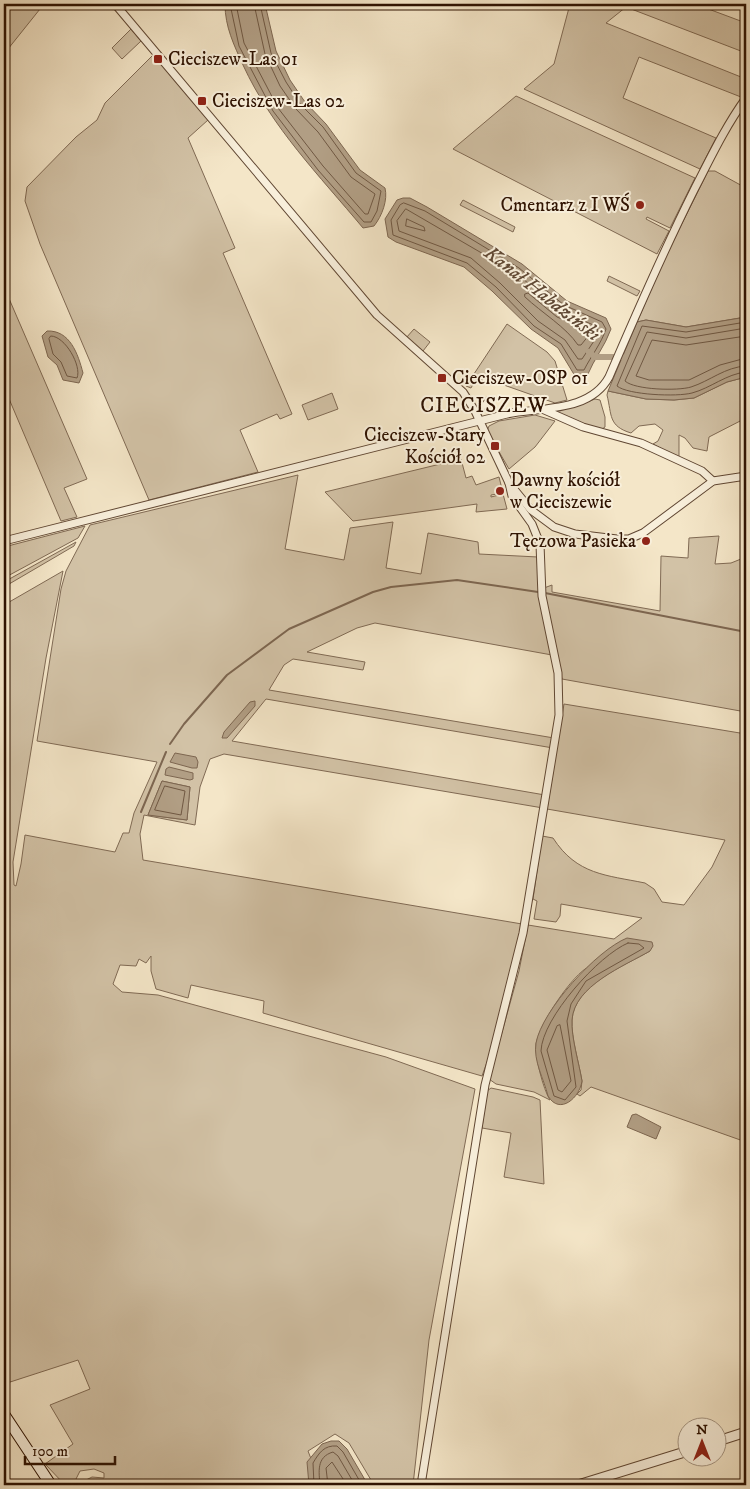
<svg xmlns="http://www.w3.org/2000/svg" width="750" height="1489" viewBox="0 0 750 1489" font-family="'IM FELL DW Pica',serif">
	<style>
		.green { fill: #d2c2a6; stroke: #806a54; fill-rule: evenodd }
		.water { fill: #b19e84; stroke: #7d6650 }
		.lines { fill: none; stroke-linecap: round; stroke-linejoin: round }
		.shore { stroke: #705842; stroke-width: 1 }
		.stream { stroke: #7d6650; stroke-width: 2 }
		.canal { stroke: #b19e84; stroke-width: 6 }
		.pedestrian-casing { stroke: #604733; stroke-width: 7 }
		.minor-casing { stroke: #604733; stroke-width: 9 }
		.tertiary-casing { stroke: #604733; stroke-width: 11 }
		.secondary-casing { stroke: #2e1201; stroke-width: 12 }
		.pedestrian { stroke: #f8efdb; stroke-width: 5 }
		.minor { stroke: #f8efdb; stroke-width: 7 }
		.tertiary { stroke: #f8efdb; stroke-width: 9 }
		.secondary { stroke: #f8efdb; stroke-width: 10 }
		.poi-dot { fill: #8f2418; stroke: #f8efdb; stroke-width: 2 }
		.labels { text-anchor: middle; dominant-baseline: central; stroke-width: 4; stroke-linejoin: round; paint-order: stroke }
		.poi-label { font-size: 19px; fill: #2e1201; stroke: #f8efdb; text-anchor: start }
		.water-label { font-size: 20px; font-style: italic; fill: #624a35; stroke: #f8efdb }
		.quarter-label { font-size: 21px; letter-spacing: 1px; fill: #2e1201; stroke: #f8efdb }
	</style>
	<rect width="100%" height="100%" fill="#f4e6c8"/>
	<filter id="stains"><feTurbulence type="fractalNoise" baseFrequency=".004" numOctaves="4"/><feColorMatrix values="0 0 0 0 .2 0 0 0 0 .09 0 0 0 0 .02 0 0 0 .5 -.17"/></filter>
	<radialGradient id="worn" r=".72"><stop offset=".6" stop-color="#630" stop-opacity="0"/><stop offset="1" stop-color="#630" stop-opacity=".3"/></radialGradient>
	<g class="green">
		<path d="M4,4H44L4,54Z"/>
		<path d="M570,4H695L746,23V53L626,7L606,23L746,79V91L741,97L639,57L623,98L716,138L700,169L524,89L554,64Z"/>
		<path d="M131,29L141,41L122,59L112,48Z"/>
		<path d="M154,54L208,120L188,138L235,248L223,253L292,414L280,419L277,414L240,430L258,472L149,500L40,244L25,201L27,187L76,137L97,120L105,103Z"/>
		<path d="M516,96L695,178L670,228L647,217L646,219L669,231L657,254L453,149Z"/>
		<path d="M708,171H715L746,188V317L686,327L646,320L637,322L664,260Z"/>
		<path d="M463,200L515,227L513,232L460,205Z"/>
		<path d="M609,276L640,291L637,296L607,281Z"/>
		<path d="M4,287L87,479L64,488L77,517L61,521L4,387Z"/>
		<path d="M507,324L547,352L555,361L567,400L555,403L501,384L493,382L491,385L477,377L471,388L466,386Z"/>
		<path d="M414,329L430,342L423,351L406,338Z"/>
		<path d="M746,377V418L709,437L707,451L693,448L685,438L679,435V458L653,444L658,441L663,430L655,424L639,426L631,433C608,426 612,415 607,395L608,391L646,399L674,400L694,398L727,382Z"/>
		<path d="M332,393L338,409L308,420L302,405Z"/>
		<path d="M595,399L600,400L605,417V427L602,429L594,428L552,410L576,406Z"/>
		<path d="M535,415L555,421L535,447L509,469L487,431L489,426L499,421Z"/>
		<path d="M461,459L466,478L472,476L476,485L499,477L503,493L491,495V497L503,494L507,509L476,512L477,504L353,521L325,492Z"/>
		<path d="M298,475L285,549L344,560L350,528L393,522L386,568L421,574L428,533L478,542L479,554L538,557L539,596L552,655L375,623L357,628L307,652L365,662L363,670L293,659L284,665L269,690L554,738L553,748L266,699L232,741L545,795L543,808L224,754L210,759L200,787L195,825L144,815L140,834L143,860L522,924L491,1051L482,1076L263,1013L264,1001L191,985L188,998L156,989L151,971V956L146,963L139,959L136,966L120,965L113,984L122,992L158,995L386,1057L475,1089L429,1340L413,1485H374L349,1443L335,1434L308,1451L315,1469L316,1485H65L45,1464L73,1444L50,1405L90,1389L78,1360L4,1384V605L63,571L46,658L13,862L14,885L16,886L21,864L25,835L115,852L123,833H129L134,813L157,762L37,741L61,589L66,571L90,525ZM162,781L190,787L187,820L148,815ZM94,1469L104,1473V1478L92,1477L80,1483L76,1479L80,1471Z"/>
		<path d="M85,526L78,538L4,578V547Z"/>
		<path d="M719,536L715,564L731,563L746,557V712L562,679L550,630L544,588L552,585V592L660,611L661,556L688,558L689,538Z"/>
		<path d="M76,542L74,546L4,587V582Z"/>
		<path d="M564,704L746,734V1142L591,1087L580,1096L577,1094L581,1090L582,1081C579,1063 571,1037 572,1020C574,985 624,966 650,951C631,956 608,958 590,966C572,974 539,1025 536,1044C535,1057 543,1089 550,1100L534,1092L496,1084L489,1079L519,971L528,925L614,939L642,918L561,904L560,916L556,922L534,919L537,901L533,899L542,836L553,838C577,875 606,875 645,883L654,889L662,902L684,905L712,867L725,840L547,809Z"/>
		<path d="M491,1088L533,1097L540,1100L544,1184L504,1177L511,1133L482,1128L487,1091Z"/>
	</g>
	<g class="water">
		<path d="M225,4H265L276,51L290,80L305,102L326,124L360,170L385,188C388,200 382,216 374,226L363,228C319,175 272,128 243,65C234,45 225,27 225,4Z"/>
		<path d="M403,198H410L427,207L522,264L567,301L606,318L611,329C605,346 594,359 587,376H575L558,348L531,329L492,291L464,267L396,242L388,237L385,219L397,200Z"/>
		<path d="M746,317V377L727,382L694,398L674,400L646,399L608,391L637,322L646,320L686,327Z"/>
		<path d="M47,331C70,330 78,354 83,373L79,383L63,380L57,365L48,357L42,336Z"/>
		<path d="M255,701V706L227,738H222L224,732L250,702Z"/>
		<path d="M175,753L196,757L198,762L197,768H192L170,762Z"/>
		<path d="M169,767L193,773V779L190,780L165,775L166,769Z"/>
		<path d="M162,781L190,787L187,820L148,815Z"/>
		<path d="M627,938L652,942L653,946L650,951C624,966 574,986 572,1020C571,1037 579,1063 582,1081C580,1097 560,1116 548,1096C544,1079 533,1061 536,1043C542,1010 597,950 627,938Z"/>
		<path d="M636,1114L661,1127L656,1139L627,1127L632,1115Z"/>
		<path d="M331,1441H339L347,1449L368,1485H309L307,1462L322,1444Z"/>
	</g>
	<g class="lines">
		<g class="shore">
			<path d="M230,4L239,46L273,111L318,170L364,222H371L377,211L381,191L356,173L323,127L301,105L286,82L271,53L260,4"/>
			<path d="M236,4L244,43L278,108L323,166L365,214H368L375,194L351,177L318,132L296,109L280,86L265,54L254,4"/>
			<path d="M404,203L425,211L519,268L564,305L602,322L606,329C601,344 591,356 584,370H577L561,344L534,326L496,287L467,263L393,235L391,220L400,205Z"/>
			<path d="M406,209L516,273L561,311L598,327L596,338L582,359H578L565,340L538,321L500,283L471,258L399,231L397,221Z"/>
			<path d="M407,219L424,227L425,231L406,226Z"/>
			<path d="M525,294L528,293L557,317L589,331V335L581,345H578C566,327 542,313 525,297Z"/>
			<path d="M746,322L686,332L642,326L617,386C628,395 677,397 692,393C711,388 726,374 746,372"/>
			<path d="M746,328L686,338L647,332L625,381C635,390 678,391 691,387C710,381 725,367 746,366"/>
			<path d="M51,336C65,336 82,366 77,378L67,376L61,362L53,354L49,339Z"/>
			<path d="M746,336L686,345L652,340L636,376L649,380H689L720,365L746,358"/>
			<path d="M165,786L185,791L181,815L155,810Z"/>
			<path d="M628,943L639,944L644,948L586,981L571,1004L567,1021L576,1087L565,1100L554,1096L541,1051C542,1018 599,955 628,943Z"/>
			<path d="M560,1025L571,1081L562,1092L558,1090L547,1050L557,1026Z"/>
			<path d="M314,1485L313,1463C319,1453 324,1445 337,1446L343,1452L362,1485"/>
			<path d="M320,1485C319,1472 316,1457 333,1452L338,1456L355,1485"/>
			<path d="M328,1485L326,1468L332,1462L347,1485"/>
		</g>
		<g class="stream">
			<path d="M545,593L746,632"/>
			<path d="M170,744L184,724L227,675L289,629L373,592L391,587L457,580L538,592"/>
			<path d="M141,812L166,752"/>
		</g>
		<path class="canal" d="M589,352L595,357H622"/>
		<defs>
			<path id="pedestrian" d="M480,411L488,400"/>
			<g id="minor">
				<path d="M115,4L377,315L463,392L475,411L509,483L531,510L554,527L575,534L617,539H629L643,533L713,481L746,476"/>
				<path d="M542,409L583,427L641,443L702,471L713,481"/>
				<path d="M4,541L507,414C542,407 590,412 609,377C636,314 663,252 694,190C710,159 725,127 746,98"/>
				<path d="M421,1485L485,1085L523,933L559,715L558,673L542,596L540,544L532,524L512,496L509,483"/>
			</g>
			<g id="tertiary">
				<path d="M718,1441L746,1432"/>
				<path d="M578,1485L688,1451"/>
			</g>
			<path id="secondary" d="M4,1414L51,1485"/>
		</defs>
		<use href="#pedestrian" class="pedestrian-casing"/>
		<use href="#minor" class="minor-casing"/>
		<use href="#tertiary" class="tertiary-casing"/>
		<use href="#secondary" class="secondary-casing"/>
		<use href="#pedestrian" class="pedestrian"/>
		<use href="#minor" class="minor"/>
		<use href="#tertiary" class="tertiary"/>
		<use href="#secondary" class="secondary"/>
	</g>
	<g class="poi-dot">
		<rect x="153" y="54" width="10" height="10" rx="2.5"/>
		<rect x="197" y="96" width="10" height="10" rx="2.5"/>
		<circle cx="640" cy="205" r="5"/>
		<rect x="437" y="373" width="10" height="10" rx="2.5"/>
		<rect x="490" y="441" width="10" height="10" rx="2.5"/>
		<circle cx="500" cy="491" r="5"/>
		<circle cx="646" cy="541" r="5"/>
	</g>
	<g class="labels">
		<g class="poi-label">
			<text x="168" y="59">Cieciszew-Las 01</text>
			<text x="212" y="101">Cieciszew-Las 02</text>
			<text x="630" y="205" text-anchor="end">Cmentarz z I WŚ</text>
			<text x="452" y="378">Cieciszew-OSP 01</text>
			<text x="485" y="435" text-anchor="end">Cieciszew-Stary<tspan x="485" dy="22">Kościół 02</tspan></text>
			<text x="510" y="480">Dawny kościół<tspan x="510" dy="22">w Cieciszewie</tspan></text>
			<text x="636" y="541" text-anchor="end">Tęczowa Pasieka</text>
		</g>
		<g class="water-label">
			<text transform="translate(542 294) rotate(38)">Kanał Habdziński</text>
		</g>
		<g class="quarter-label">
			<text x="484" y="406">CIECISZEW</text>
		</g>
	</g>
	<rect width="750" height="1489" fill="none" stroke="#f4e6c8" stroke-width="20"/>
	<rect x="5" y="5" width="740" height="1479" fill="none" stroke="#2e1201" stroke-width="2.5"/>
	<rect x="10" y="10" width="730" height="1469" fill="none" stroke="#2e1201"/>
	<g transform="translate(702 1442)"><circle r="24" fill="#f8efdb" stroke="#a79784"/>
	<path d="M0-4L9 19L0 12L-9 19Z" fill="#8f2418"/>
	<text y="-8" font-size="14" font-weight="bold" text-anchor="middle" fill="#2e1201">N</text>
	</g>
	<path d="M25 1456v8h90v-8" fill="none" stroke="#2e1201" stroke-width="2.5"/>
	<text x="32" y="1456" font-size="15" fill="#2e1201" stroke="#f8efdb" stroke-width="4" paint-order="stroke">100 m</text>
	<rect width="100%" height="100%" filter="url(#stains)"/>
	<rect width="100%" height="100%" fill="url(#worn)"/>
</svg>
